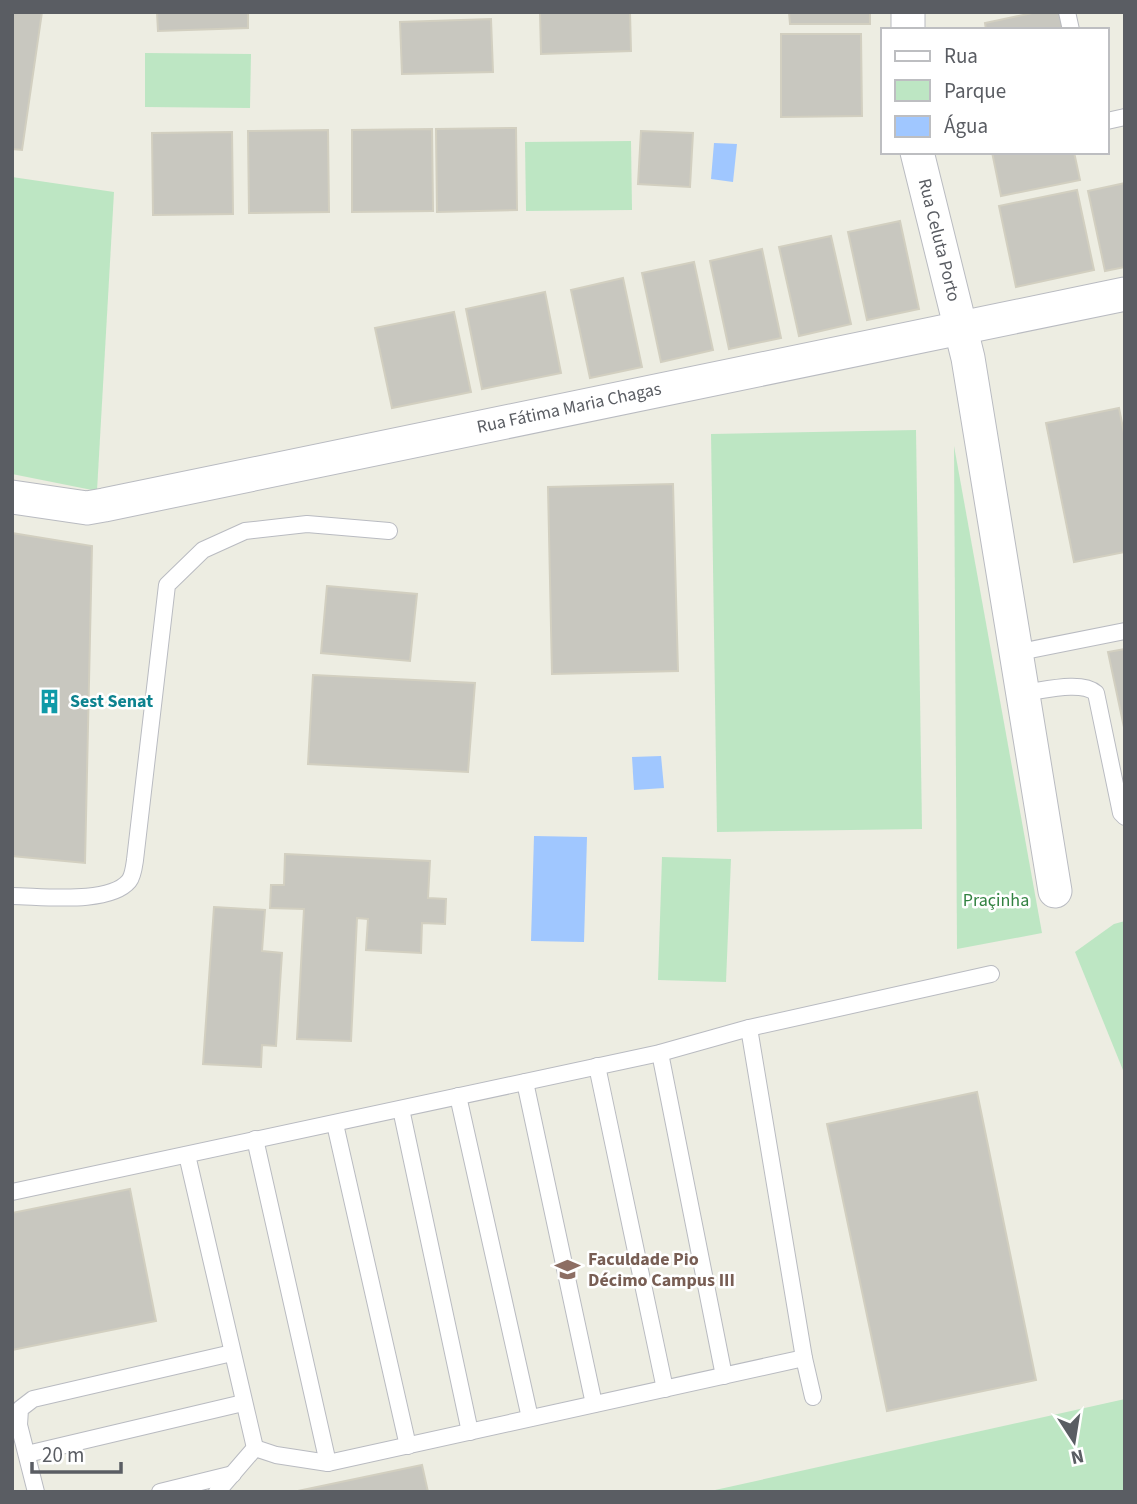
<svg xmlns="http://www.w3.org/2000/svg" width="1137" height="1504" viewBox="0 0 1137 1504" font-family="'Source Sans 3',sans-serif">
	<style>
		.green { fill: #bde6c3 }
		.water { fill: #a0c7ff }
		.building { fill: #c8c7bf; stroke: #d2cfc0; stroke-width: 2 }
		.lines { fill: none; stroke-linecap: round; stroke-linejoin: round }
		.lane-casing { stroke: #b9bbc1; stroke-width: 18 }
		.street-casing { stroke: #b9bbc1; stroke-width: 35 }
		.lane { stroke: #fff; stroke-width: 16 }
		.street { stroke: #fff; stroke-width: 33 }
		.labels { text-anchor: middle; dominant-baseline: central; stroke-width: 5; stroke-linejoin: round; paint-order: stroke }
		.street-label { font-size: 18px; fill: #5a5d63; stroke: #fff }
		.culture-label { font-size: 18px; font-weight: bold; fill: #0d838f; stroke: #fff; text-anchor: start }
		.park-label { font-size: 18px; fill: #328241; stroke: #fff }
		.education-label { font-size: 18px; font-weight: bold; fill: #785e54; stroke: #fff; text-anchor: start }
	</style>
	<rect width="100%" height="100%" fill="#edede2"/>
	<g class="green">
		<path d="M145,53L251,54L250,108L145,107Z"/>
		<path d="M631,141L632,210L526,211L525,142Z"/>
		<path d="M12,177L114,192L97,491L12,474Z"/>
		<path d="M916,430L922,829L717,832L711,434Z"/>
		<path d="M954,446L1042,933L957,949Z"/>
		<path d="M662,857L731,859L726,982L658,980Z"/>
		<path d="M1125,921V1075L1075,952L1114,924Z"/>
		<path d="M1125,1399V1492H706Z"/>
	</g>
	<g class="water">
		<path d="M714,143L737,144L733,182L711,179Z"/>
		<path d="M661,756L664,788L634,790L632,757Z"/>
		<path d="M534,836L587,837L584,942L531,941Z"/>
	</g>
	<g class="building">
		<path d="M12,12H42L22,150L12,149Z"/>
		<path d="M157,12H248V28L158,31Z"/>
		<path d="M540,12H630L631,51L541,54Z"/>
		<path d="M789,12H870V24H790Z"/>
		<path d="M1037,12H1065L1068,30H986L985,23Z"/>
		<path d="M491,19L493,72L402,74L400,22Z"/>
		<path d="M781,34H861L862,116L781,117Z"/>
		<path d="M516,128L517,210L437,212L436,129Z"/>
		<path d="M432,129L433,211L352,212V130Z"/>
		<path d="M328,130L329,212L249,213L248,131Z"/>
		<path d="M641,131L693,133L690,187L638,184Z"/>
		<path d="M232,132L233,214L153,215L152,133Z"/>
		<path d="M992,152H1074L1080,180L1001,196Z"/>
		<path d="M1125,183V267L1105,271L1088,191Z"/>
		<path d="M1077,190L1094,270L1016,287L999,206Z"/>
		<path d="M900,221L919,309L867,320L848,232Z"/>
		<path d="M831,236L851,324L799,336L779,247Z"/>
		<path d="M762,249L781,338L729,349L710,261Z"/>
		<path d="M694,262L713,350L661,362L642,273Z"/>
		<path d="M623,278L642,367L590,378L571,290Z"/>
		<path d="M545,292L561,373L482,389L466,309Z"/>
		<path d="M454,312L471,392L392,408L375,328Z"/>
		<path d="M1119,408L1125,438V552L1074,562L1046,423Z"/>
		<path d="M673,484L678,671L552,674L548,487Z"/>
		<path d="M12,533L92,546L85,863L12,856Z"/>
		<path d="M327,586L417,594L410,661L321,653Z"/>
		<path d="M1125,649V732L1108,652Z"/>
		<path d="M313,675L475,683L468,772L308,764Z"/>
		<path d="M285,854L430,861L428,898L446,899L445,924L422,923L421,953L366,950L368,919L357,918L351,1041L297,1039L304,909L270,908L271,885H284Z"/>
		<path d="M214,907L265,910L262,951L282,953L276,1046L262,1045L261,1067L203,1064Z"/>
		<path d="M977,1092L1036,1380L887,1411L827,1124Z"/>
		<path d="M130,1189L156,1321L12,1350V1213Z"/>
		<path d="M422,1465L428,1492H293Z"/>
	</g>
	<g class="lines">
		<defs>
			<g id="lane">
				<path d="M1067,12L1071,30"/>
				<path d="M1107,121L1125,117"/>
				<path d="M1015,653L1125,631"/>
				<path d="M1022,693C1042,691 1081,680 1096,693L1121,813L1125,817"/>
				<path d="M12,896C41,896 109,905 129,881C133,876 134,867 135,860L167,585L203,550L245,531L307,524L389,531"/>
				<path d="M749,1028L991,974"/>
				<path d="M660,1053L724,1376"/>
				<path d="M597,1066L665,1389"/>
				<path d="M525,1082L594,1404"/>
				<path d="M458,1096L530,1418"/>
				<path d="M401,1109L470,1432"/>
				<path d="M335,1124L408,1446"/>
				<path d="M255,1139L328,1463"/>
				<path d="M187,1155L255,1448"/>
				<path d="M12,1192L660,1053L749,1028L804,1358L813,1397"/>
				<path d="M27,1454L243,1403"/>
				<path d="M36,1492L19,1425L20,1409L33,1399L232,1353"/>
				<path d="M160,1492L233,1474"/>
				<path d="M217,1492L255,1448L276,1455L328,1463L804,1358"/>
			</g>
			<g id="street">
				<path d="M908,12V30"/>
				<path d="M917,152L968,358L1055,891"/>
				<path d="M12,497L87,508L104,505L1125,294"/>
			</g>
		</defs>
		<use href="#lane" class="lane-casing"/>
		<use href="#street" class="street-casing"/>
		<use href="#lane" class="lane"/>
		<use href="#street" class="street"/>
	</g>
	<defs>
		<symbol id="building-bare" viewBox="-9 -9 18 18"><path d="M-4-6H4V6H1V3H-1V6H-4ZM-2.5-4.3h1.7v1.8h-1.7ZM.8-4.3h1.7v1.8H.8ZM-2.5-1h1.7V.8h-1.7ZM.8-1h1.7V.8H.8Z" fill="#0f9aa8" stroke="#fff" stroke-width="2.5" paint-order="stroke"/></symbol>
		<symbol id="university-bare" viewBox="-9 -9 18 18"><path d="M0-5L7-2L0 1L-7-2ZM-4 1L0 2.5L4 1V4Q0 6-4 4Z" fill="#8d6e63" stroke="#fff" stroke-width="2.5" paint-order="stroke"/></symbol>
	</defs>
	<g fill-rule="evenodd">
		<use href="#building-bare" x="32" y="684" width="35" height="35"/>
		<use href="#university-bare" x="550" y="1252" width="35" height="35"/>
	</g>
	<g class="labels">
		<g class="street-label">
			<text transform="translate(939 240) rotate(76)">Rua Celuta Porto</text>
			<text transform="translate(569 408) rotate(-12)">Rua Fátima Maria Chagas</text>
		</g>
		<g class="culture-label">
			<text x="70" y="701">Sest Senat</text>
		</g>
		<g class="park-label">
			<text x="996" y="900">Praçinha</text>
		</g>
		<g class="education-label">
			<text x="588" y="1259">Faculdade Pio<tspan x="588" dy="21">Décimo Campus III</tspan></text>
		</g>
	</g>
	<rect width="1137" height="1504" fill="none" stroke="#5a5d63" stroke-width="28"/>
	<rect x="881" y="28" width="228" height="126" fill="#ffffff" stroke="#bdbec1" stroke-width="2"/>
	<rect x="895" y="51" width="35" height="10" fill="#ffffff" stroke="#bdbec1" stroke-width="2"/>
	<text x="944" y="63" font-size="21" fill="#5a5d63">Rua</text>
	<rect x="895" y="80" width="35" height="21" fill="#bde6c3" stroke="#bdbec1" stroke-width="2"/>
	<text x="944" y="98" font-size="21" fill="#5a5d63">Parque</text>
	<rect x="895" y="116" width="35" height="21" fill="#a0c7ff" stroke="#bdbec1" stroke-width="2"/>
	<text x="944" y="133" font-size="21" fill="#5a5d63">Água</text>
	<g transform="translate(1074 1441) rotate(168)" stroke="#ffffff" stroke-width="5" paint-order="stroke">
	<path d="M0-5L12 26L0 18L-12 26Z" fill="#5a5d63"/>
	<text y="-10" font-size="19" font-weight="bold" text-anchor="middle" fill="#5a5d63">N</text>
	</g>
	<path d="M32 1462v10h89v-10" fill="none" stroke="#5a5d63" stroke-width="3.5"/>
	<text x="42" y="1462" font-size="21" fill="#5a5d63" stroke="#ffffff" stroke-width="5" paint-order="stroke">20 m</text>
</svg>
